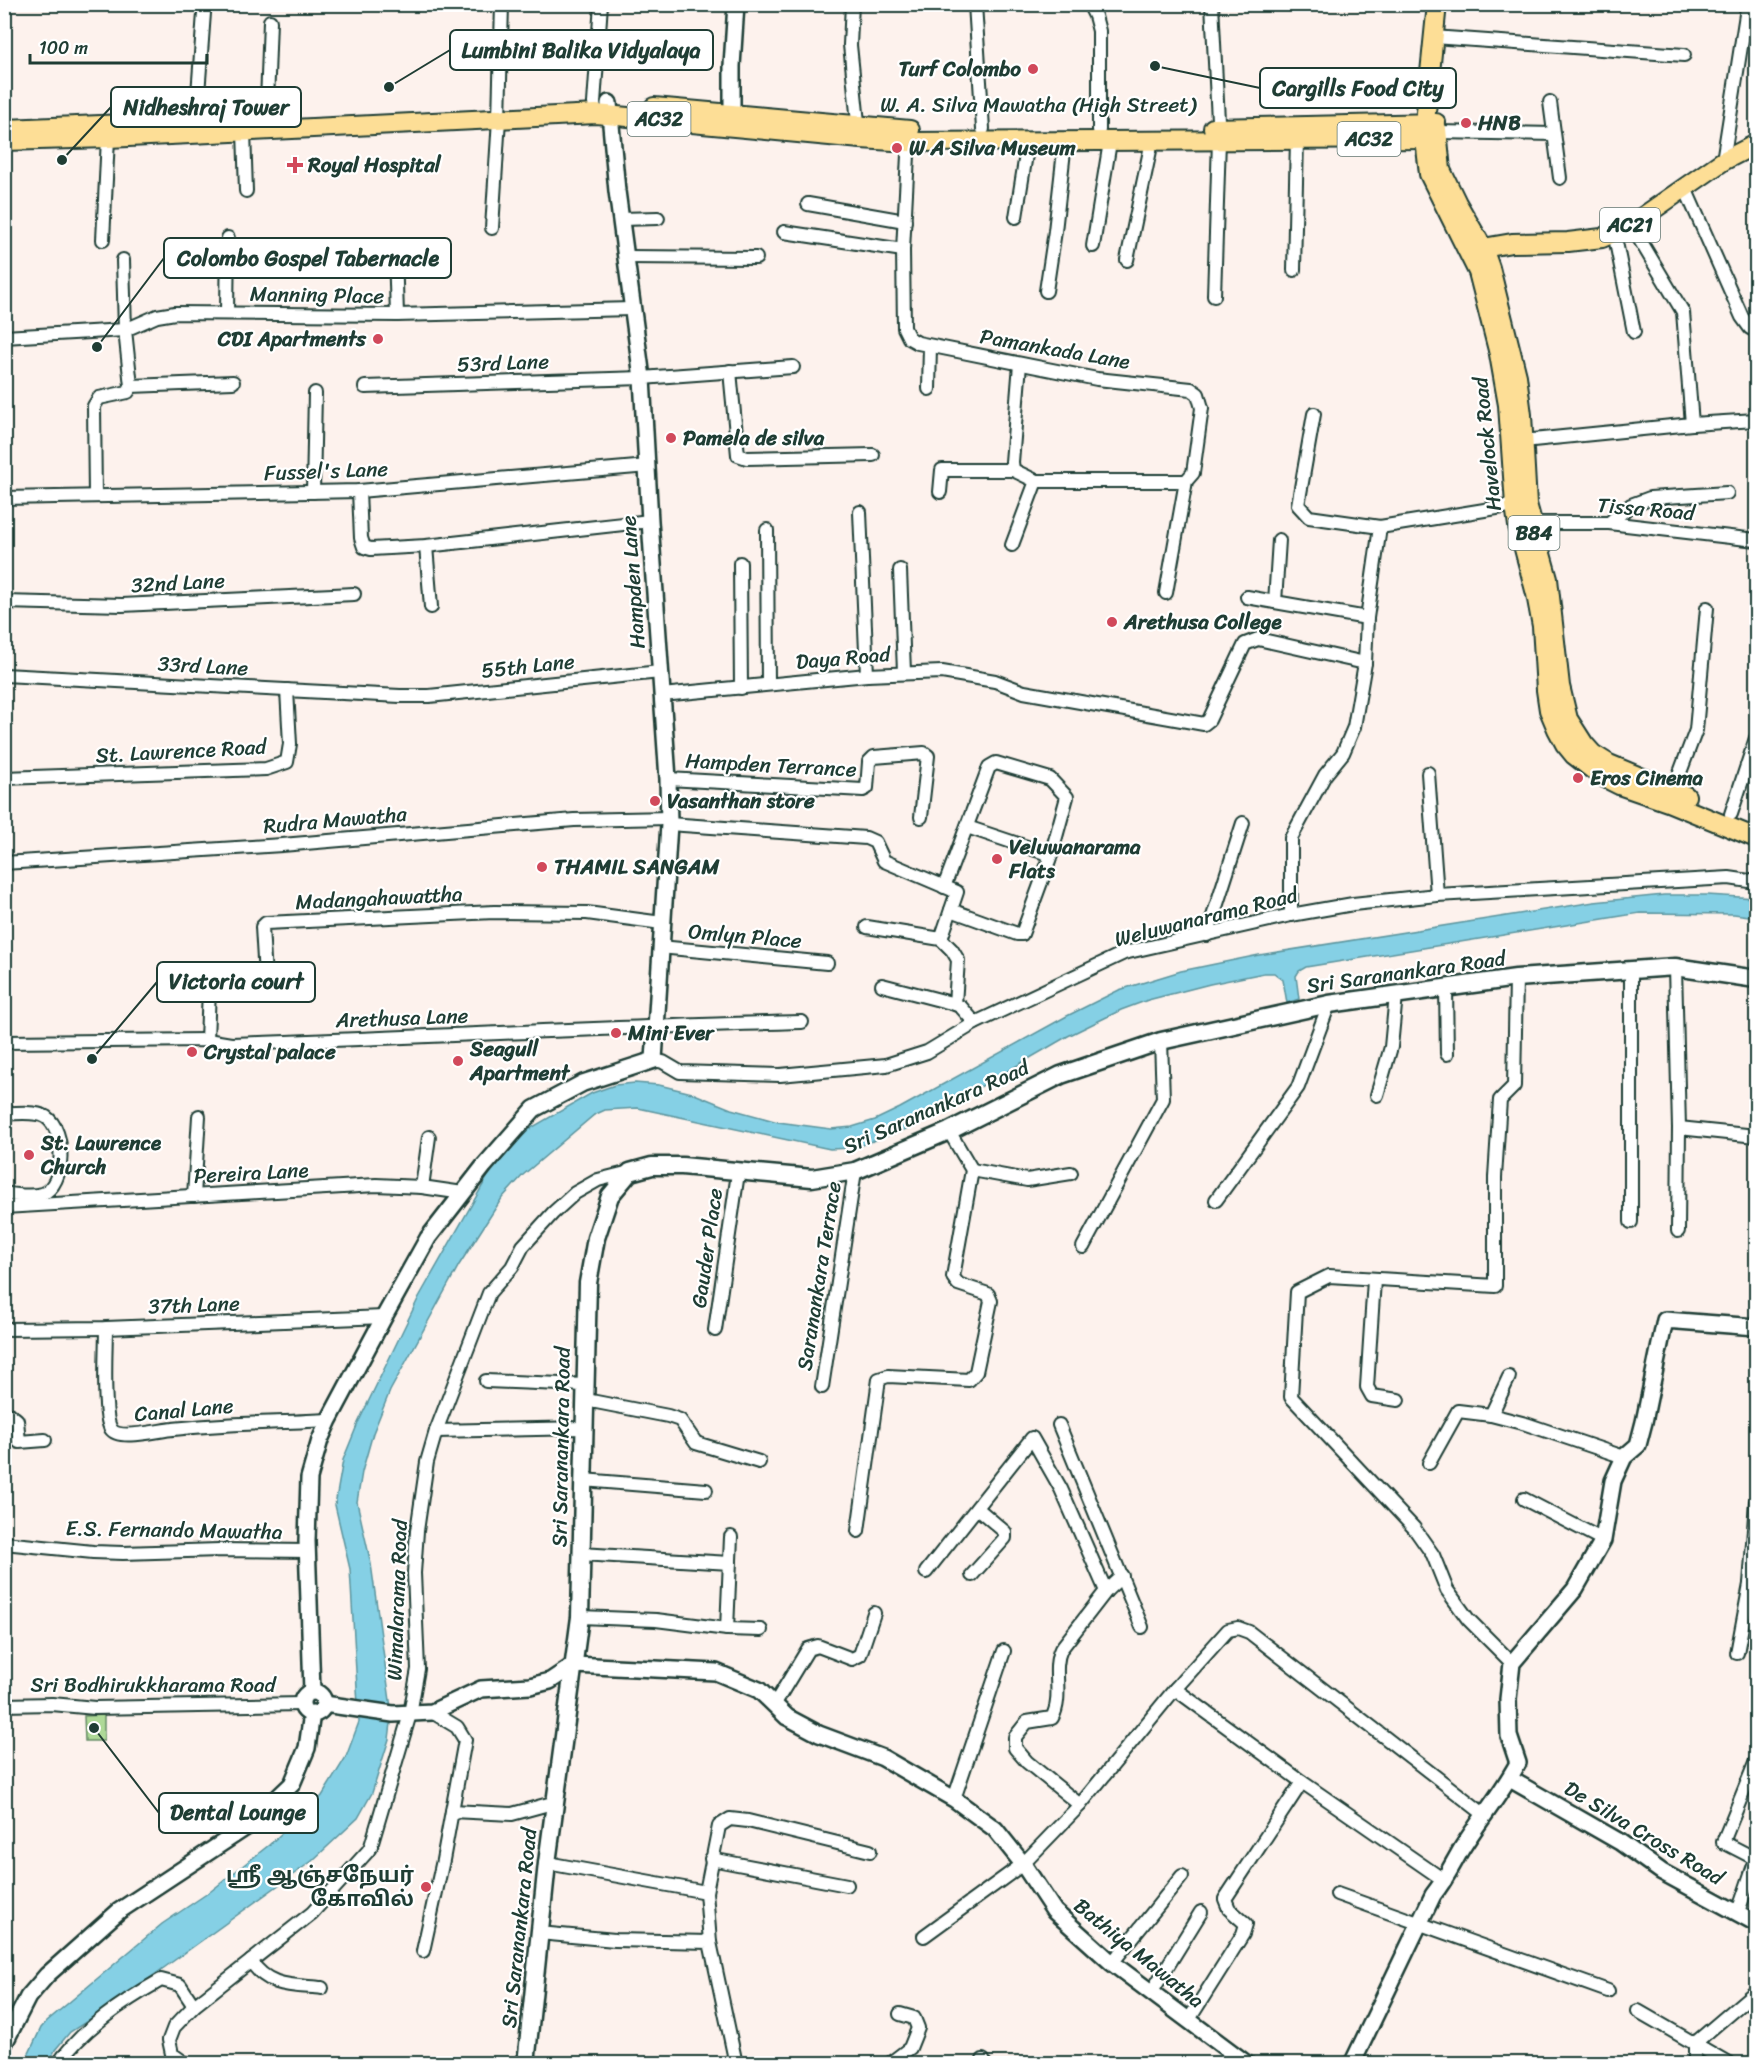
<svg xmlns="http://www.w3.org/2000/svg" width="1761" height="2068" viewBox="0 0 1761 2068" font-family="Sriracha,'Noto Sans Tamil',sans-serif">
	<style>
		.green { fill: #aed997; stroke: #668b66; stroke-width: 1.5 }
		.water { fill: #85d0e5; stroke: #5c959e; stroke-width: 1.5 }
		.lines { fill: none; stroke-linecap: round; stroke-linejoin: round }
		.minor-casing { stroke: #1f3d34; stroke-width: 16 }
		.tertiary-casing { stroke: #1f3d34; stroke-width: 20 }
		.secondary-casing { stroke: #1f3d34; stroke-width: 21 }
		.primary-casing { stroke: #1f3d34; stroke-width: 22 }
		.minor { stroke: #fff; stroke-width: 12 }
		.tertiary { stroke: #fff; stroke-width: 15 }
		.secondary { stroke: #fff; stroke-width: 16 }
		.primary { stroke: #fdde96; stroke-width: 18 }
		.poi-dot { fill: #d1495b; stroke: #fff; stroke-width: 2 }
		.labels { text-anchor: middle; dominant-baseline: central; stroke-width: 4.5; stroke-linejoin: round; paint-order: stroke }
		.shield { fill: #fff; stroke: #627771; stroke-width: 1.5 }
		.shield-label { font-size: 20px; font-weight: bold; fill: #1f3d34 }
		.poi-label { font-size: 21px; font-weight: bold; fill: #1f3d34; stroke: #fff; text-anchor: start }
		.street-label { font-size: 21px; fill: #1f3d34; stroke: #fff }
		.leader { fill: none; stroke: #1f3d34; stroke-width: 2 }
		.callout-dot { fill: #1f3d34; stroke: #fff; stroke-width: 2 }
		.callout { fill: #fff; stroke: #1f3d34; stroke-width: 2 }
		.callout-label { font-size: 22px; text-anchor: middle; font-weight: bold; fill: #1f3d34 }
	</style>
	<rect width="100%" height="100%" fill="#fdf2ed"/>
	<filter id="ink" filterUnits="userSpaceOnUse"><feTurbulence type="fractalNoise" baseFrequency=".0167" numOctaves="2"/><feDisplacementMap in="SourceGraphic" scale="12" xChannelSelector="R" yChannelSelector="G"/><feConvolveMatrix kernelMatrix="1 2 1 2 8 2 1 2 1" color-interpolation-filters="sRGB"/></filter>
	<g filter="url(#ink)">
		<path class="green" d="M104,1715V1741H85L84,1716Z"/>
		<path class="water" d="M1664,895H1707L1756,898V917L1734,914L1640,913L1306,967L1299,971L1296,976L1299,999L1287,1003L1283,980L1274,973H1264L1210,984L1148,1000L1121,1010L1068,1036L909,1128L854,1148L830,1149L638,1108L605,1110L594,1115L523,1175L502,1198L459,1265L390,1391L373,1433L362,1472L357,1502L371,1564L392,1715L389,1739L372,1793L358,1818L312,1861L111,2006L70,2032L55,2050L49,2063L24,2064L41,2028L47,2021L162,1924L211,1891L269,1845L322,1796L346,1757L359,1722L350,1569L335,1505L343,1460L358,1423L419,1297L488,1176L515,1143L531,1128L592,1093L615,1085L635,1083L659,1085L692,1093L731,1109L778,1122L831,1129L852,1127L875,1120L900,1108L1067,1016L1119,990L1181,971L1259,955L1594,902Z"/>
		<g class="lines">
			<defs>
				<g id="minor">
					<path d="M852,4L850,45L859,132"/>
					<path d="M975,4L983,129"/>
					<path d="M1089,4L1095,16L1099,31V130"/>
					<path d="M1212,4L1219,140L1214,296"/>
					<path d="M1433,37L1684,55"/>
					<path d="M1550,102L1560,178"/>
					<path d="M596,114L594,103L601,4"/>
					<path d="M196,121L204,13"/>
					<path d="M266,130L270,21"/>
					<path d="M244,131L246,191"/>
					<path d="M1437,132L1554,134"/>
					<path d="M909,136L903,250L904,328L909,338L918,343L1097,379L1191,389L1198,394L1202,408L1193,473L1186,481L1166,593"/>
					<path d="M1723,161L1747,8"/>
					<path d="M1685,188L1742,317L1750,328L1756,331"/>
					<path d="M808,204L905,221"/>
					<path d="M1016,217L1028,142"/>
					<path d="M621,219L658,218"/>
					<path d="M1631,225L1683,312L1692,424"/>
					<path d="M492,228L499,119L502,4"/>
					<path d="M784,232L903,250"/>
					<path d="M1614,232L1634,332"/>
					<path d="M103,240L108,138"/>
					<path d="M1093,246L1110,142"/>
					<path d="M395,252L397,315"/>
					<path d="M626,257L756,258"/>
					<path d="M1127,260L1152,141"/>
					<path d="M1294,270L1297,139"/>
					<path d="M1046,291L1055,231L1065,142"/>
					<path d="M227,313L228,238"/>
					<path d="M4,337L125,330L157,316L175,313L397,315L632,309"/>
					<path d="M730,371L738,455L747,458L873,455"/>
					<path d="M131,386L233,382"/>
					<path d="M365,387L642,378L793,367"/>
					<path d="M929,389L930,346"/>
					<path d="M1314,414L1298,505L1309,517L1380,527L1515,505"/>
					<path d="M1523,441L1692,424L1756,420"/>
					<path d="M1013,470L1012,462L1020,364"/>
					<path d="M359,491L361,538L364,547L371,549L426,546L650,521"/>
					<path d="M313,492L315,393"/>
					<path d="M940,492L942,470H1013L1036,481H1186"/>
					<path d="M95,496L94,406L99,398L128,392L131,386L125,330L123,260"/>
					<path d="M4,498L359,491L648,466"/>
					<path d="M860,512L867,675"/>
					<path d="M1531,523H1609L1756,540"/>
					<path d="M1609,523L1631,505L1650,498L1727,493"/>
					<path d="M767,530L768,684"/>
					<path d="M1279,540L1275,602L1367,618"/>
					<path d="M1012,545L1036,481"/>
					<path d="M426,546L431,607"/>
					<path d="M740,563L741,688"/>
					<path d="M900,570L904,672"/>
					<path d="M1247,597L1275,602"/>
					<path d="M4,602L122,605L354,594"/>
					<path d="M4,675L400,696H429L660,672"/>
					<path d="M662,695L867,675L942,672L995,681L1024,692L1204,724L1209,720L1245,644L1258,639L1365,663"/>
					<path d="M1428,773L1437,895"/>
					<path d="M4,778L266,769L287,762L290,744L287,690"/>
					<path d="M668,779L863,790L867,788L869,762L874,757L924,753L928,756L921,817"/>
					<path d="M1673,791L1696,730L1707,608"/>
					<path d="M1731,814L1756,738"/>
					<path d="M669,824L866,838L875,842L884,861L957,892L941,939L952,950L958,960L955,1004L961,1007L975,1023"/>
					<path d="M967,827L1051,855"/>
					<path d="M4,863L282,845L574,820L669,818"/>
					<path d="M944,887L989,767L996,763L1050,779L1067,797L1051,855L1022,934H1017L951,910"/>
					<path d="M1291,915V838L1325,775L1343,753L1354,727L1365,663L1367,618L1380,527"/>
					<path d="M867,927L941,939"/>
					<path d="M1207,935L1243,823"/>
					<path d="M660,947L827,963"/>
					<path d="M1675,967L1679,1128L1678,1231"/>
					<path d="M882,985L955,1004"/>
					<path d="M1446,988L1447,1054"/>
					<path d="M207,1040L209,989L212,986H255L262,983L265,976L262,927L266,923L494,912L587,913L662,923"/>
					<path d="M4,1042L207,1040L231,1044C422,1037 612,1027 802,1022"/>
					<path d="M654,1060L663,1062L680,1072L780,1075L886,1065L927,1052L975,1023L1124,953L1291,915L1353,904L1437,895L1729,878L1756,882"/>
					<path d="M1377,1095L1391,1047L1396,995"/>
					<path d="M4,1114C16,1113 36,1111 46,1117C66,1130 66,1185 42,1194C32,1197 14,1195 4,1193"/>
					<path d="M1679,1128L1756,1136"/>
					<path d="M972,1170L1027,1180L1071,1173"/>
					<path d="M422,1187L429,1137"/>
					<path d="M194,1196L199,1116"/>
					<path d="M1216,1200L1298,1087L1329,1004"/>
					<path d="M4,1207L376,1185L422,1187L463,1193"/>
					<path d="M1631,1222V970"/>
					<path d="M1083,1247L1163,1099L1161,1041"/>
					<path d="M1374,1280L1367,1387L1372,1396L1398,1400"/>
					<path d="M106,1328C106,1348 102,1415 111,1429C119,1441 159,1430 173,1429C224,1423 277,1423 329,1420"/>
					<path d="M4,1329L106,1328L384,1317"/>
					<path d="M715,1330L738,1173"/>
					<path d="M486,1381L585,1385"/>
					<path d="M822,1387L855,1171"/>
					<path d="M586,1400L668,1416L680,1420L696,1443L759,1462"/>
					<path d="M4,1415H11L17,1420L19,1442L45,1440"/>
					<path d="M1491,1415L1509,1377"/>
					<path d="M1059,1425L1142,1627"/>
					<path d="M436,1431L584,1428"/>
					<path d="M1429,1463L1458,1411L1491,1415L1526,1424L1624,1457"/>
					<path d="M583,1480L706,1490"/>
					<path d="M1524,1499L1603,1540"/>
					<path d="M1756,1501L1750,1584L1756,1585"/>
					<path d="M858,1531L879,1379L888,1376L969,1380L976,1372L991,1301L988,1294L958,1284L953,1277L972,1170L949,1131"/>
					<path d="M4,1543L93,1552L123,1553L219,1550L307,1551"/>
					<path d="M581,1554L730,1563"/>
					<path d="M926,1572L1032,1438L1061,1489L1106,1591"/>
					<path d="M972,1575L1005,1538V1532L977,1508"/>
					<path d="M580,1617L656,1620L727,1629L761,1630"/>
					<path d="M727,1629L731,1537"/>
					<path d="M1737,1653L1750,1584"/>
					<path d="M1512,1663L1468,1619L1447,1590L1433,1555L1414,1528L1291,1397L1297,1292L1329,1276L1495,1286V1177L1500,1100L1514,1086L1516,978"/>
					<path d="M1175,1689L1302,1782L1445,1881"/>
					<path d="M4,1705L52,1704L95,1708L302,1704"/>
					<path d="M774,1705L808,1649L818,1646L852,1659L860,1655L874,1613"/>
					<path d="M1756,1761L1723,1842L1756,1859"/>
					<path d="M954,1799L1004,1651"/>
					<path d="M1080,1805L1027,1762L1015,1748V1737L1027,1722L1052,1718C1064,1696 1051,1670 1061,1649L1106,1591L1122,1576"/>
					<path d="M452,1811L512,1814L556,1802"/>
					<path d="M711,1859L847,1885"/>
					<path d="M547,1863L706,1892"/>
					<path d="M1337,1894L1608,1991"/>
					<path d="M1738,1912L1756,1859"/>
					<path d="M539,1933L615,1940L710,1942L736,2064"/>
					<path d="M924,1936L1023,1864L1080,1805L1175,1689L1228,1630L1238,1628L1249,1632L1485,1815"/>
					<path d="M710,1942L706,1892L719,1826L730,1819L748,1821L870,1851"/>
					<path d="M423,1951L443,1860L465,1740L457,1727L432,1712"/>
					<path d="M251,1961C268,1988 293,1985 322,1988"/>
					<path d="M1112,1963L1182,1876"/>
					<path d="M1151,1993L1201,1912"/>
					<path d="M1638,2011L1730,2064"/>
					<path d="M1188,2021L1243,1934L1246,1924L1229,1909L1225,1899L1302,1782"/>
					<path d="M983,2060L985,2064"/>
					<path d="M58,2064C83,2028 124,2001 161,1980L180,1985L194,2006"/>
					<path d="M186,2064L172,2054L169,2040L174,2027L194,2006L312,1913L368,1851L371,1846L410,1714L418,1669L414,1573L417,1531L427,1462L436,1431L489,1293L512,1267L523,1246L553,1213L575,1193L598,1180L630,1172"/>
					<path d="M889,2064L910,2048L918,2028L914,2018L900,2014"/>
					<path d="M1695,2064V2043L1756,1991"/>
				</g>
				<g id="tertiary">
					<path d="M732,124V66L736,4"/>
					<path d="M312,1692L307,1541L309,1478L320,1440L329,1420L384,1317L428,1238L484,1166L534,1109L583,1083L654,1060L669,824L668,779L650,521L642,378L617,191L609,103"/>
					<circle cx="313" cy="1703" r="11"/>
					<path d="M324,1704L393,1714L432,1712L481,1689L530,1686L550,1681L574,1665L716,1672L759,1690L787,1717L819,1734L883,1758L954,1799L995,1829L1023,1864L1054,1911L1112,1963L1247,2064"/>
					<path d="M1510,1779L1620,1842L1662,1872L1756,1923"/>
					<path d="M4,2044L28,1997L47,1975L119,1911L248,1826L292,1784L307,1748L312,1713"/>
					<path d="M1352,2064L1433,1895C1446,1879 1452,1865 1462,1848C1480,1819 1502,1793 1518,1763L1509,1736L1508,1699L1512,1663L1575,1589L1603,1540L1613,1481L1624,1457L1638,1445L1644,1422L1665,1320L1756,1327"/>
				</g>
				<path id="secondary" d="M526,2064L547,1863L580,1617L588,1283L596,1238L610,1196L630,1172L652,1166H682L812,1178L855,1171L949,1131L1061,1075L1161,1041L1329,1004L1516,978L1675,967L1756,979"/>
				<g id="primary">
					<path d="M1437,4L1425,122V139L1429,174L1478,272L1499,354L1508,405L1515,505L1518,526L1536,594L1542,626L1546,690L1549,710L1557,729L1565,744L1574,755L1601,776L1619,785L1668,802L1756,838"/>
					<path d="M654,107L910,130"/>
					<path d="M1213,128L1436,123"/>
					<path d="M6,129L195,121"/>
					<path d="M1437,129L1441,170L1457,203L1483,248L1490,268L1517,376L1522,415L1527,504L1548,579L1560,686L1568,719L1584,744L1593,754L1609,764L1686,796"/>
					<path d="M4,141L108,138L596,114L861,139L909,142L1437,139"/>
					<path d="M1472,252L1483,248L1512,243L1568,242L1602,238L1631,225L1723,161L1756,144"/>
				</g>
			</defs>
			<use href="#minor" class="minor-casing"/>
			<use href="#tertiary" class="tertiary-casing"/>
			<use href="#secondary" class="secondary-casing"/>
			<use href="#primary" class="primary-casing"/>
			<use href="#minor" class="minor"/>
			<use href="#tertiary" class="tertiary"/>
			<use href="#secondary" class="secondary"/>
			<use href="#primary" class="primary"/>
		</g>
	</g>
	<g class="poi-dot">
		<circle cx="1033" cy="69" r="6"/>
		<circle cx="1466" cy="123" r="6"/>
		<circle cx="897" cy="148" r="6"/>
		<path d="M292 156h6v6h6v6h-6v6h-6v-6h-6v-6h6z"/>
		<circle cx="378" cy="339" r="6"/>
		<circle cx="671" cy="438" r="6"/>
		<circle cx="1112" cy="622" r="6"/>
		<circle cx="1578" cy="778" r="6"/>
		<circle cx="655" cy="801" r="6"/>
		<circle cx="997" cy="859" r="6"/>
		<circle cx="542" cy="867" r="6"/>
		<circle cx="616" cy="1033" r="6"/>
		<circle cx="192" cy="1052" r="6"/>
		<circle cx="458" cy="1061" r="6"/>
		<circle cx="29" cy="1155" r="6"/>
		<circle cx="426" cy="1887" r="6"/>
	</g>
	<g class="labels">
		<g class="shield">
			<rect x="627.5" y="102" width="63" height="34" rx="4.5"/>
			<rect x="1337.5" y="122" width="63" height="34" rx="4.5"/>
			<rect x="1600" y="208" width="60" height="34" rx="4.5"/>
			<rect x="1508.5" y="516" width="51" height="34" rx="4.5"/>
		</g>
		<g class="shield-label">
			<text x="659" y="119">AC32</text>
			<text x="1369" y="139">AC32</text>
			<text x="1630" y="225">AC21</text>
			<text x="1534" y="533">B84</text>
		</g>
		<g class="poi-label">
			<text x="1021" y="69" text-anchor="end">Turf Colombo</text>
			<text x="1478" y="123">HNB</text>
			<text x="909" y="148">W A Silva Museum</text>
			<text x="308" y="165">Royal Hospital</text>
			<text x="366" y="339" text-anchor="end">CDI Apartments</text>
			<text x="683" y="438">Pamela de silva</text>
			<text x="1124" y="622">Arethusa College</text>
			<text x="1590" y="778">Eros Cinema</text>
			<text x="667" y="801">Vasanthan store</text>
			<text x="1009" y="847">Veluwanarama<tspan x="1009" dy="24">Flats</tspan></text>
			<text x="554" y="867">THAMIL SANGAM</text>
			<text x="628" y="1033">Mini Ever</text>
			<text x="470" y="1049">Seagull<tspan x="470" dy="24">Apartment</tspan></text>
			<text x="204" y="1052">Crystal palace</text>
			<text x="41" y="1143">St. Lawrence<tspan x="41" dy="24">Church</tspan></text>
			<text x="414" y="1875" text-anchor="end">ஸ்ரீ ஆஞ்சநேயர்<tspan x="414" dy="24">கோவில்</tspan></text>
		</g>
		<g class="street-label">
			<text x="1038" y="105">W. A. Silva Mawatha (High Street)</text>
			<text transform="translate(317 295) rotate(1)">Manning Place</text>
			<text transform="translate(1055 349) rotate(10)">Pamankada Lane</text>
			<text transform="translate(503 363) rotate(-2)">53rd Lane</text>
			<text transform="translate(1487 444) rotate(-96)">Havelock Road</text>
			<text transform="translate(326 471) rotate(-2)">Fussel's Lane</text>
			<text transform="translate(1646 509) rotate(5)">Tissa Road</text>
			<text transform="translate(633 582) rotate(-94)">Hampden Lane</text>
			<text transform="translate(178 583) rotate(-3)">32nd Lane</text>
			<text transform="translate(843 658) rotate(-5)">Daya Road</text>
			<text transform="translate(203 666) rotate(3)">33rd Lane</text>
			<text transform="translate(528 666) rotate(-6)">55th Lane</text>
			<text transform="translate(181 751) rotate(-3)">St. Lawrence Road</text>
			<text transform="translate(771 765) rotate(3)">Hampden Terrance</text>
			<text transform="translate(335 820) rotate(-5)">Rudra Mawatha</text>
			<text transform="translate(379 898) rotate(-3)">Madangahawattha</text>
			<text transform="translate(1206 917) rotate(-14)">Weluwanarama Road</text>
			<text transform="translate(745 936) rotate(5)">Omlyn Place</text>
			<text transform="translate(1406 972) rotate(-8)">Sri Saranankara Road</text>
			<text transform="translate(402 1018) rotate(-2)">Arethusa Lane</text>
			<text transform="translate(936 1107) rotate(-24)">Sri Saranankara Road</text>
			<text transform="translate(251 1173) rotate(-3)">Pereira Lane</text>
			<text transform="translate(707 1248) rotate(-82)">Gauder Place</text>
			<text transform="translate(819 1276) rotate(-81)">Saranankara Terrace</text>
			<text transform="translate(194 1305) rotate(-2)">37th Lane</text>
			<text transform="translate(184 1410) rotate(-5)">Canal Lane</text>
			<text transform="translate(561 1447) rotate(-89)">Sri Saranankara Road</text>
			<text transform="translate(174 1530) rotate(1)">E.S. Fernando Mawatha</text>
			<text transform="translate(397 1600) rotate(-88)">Wimalarama Road</text>
			<text x="153" y="1685">Sri Bodhirukkharama Road</text>
			<text transform="translate(1644 1833) rotate(31)">De Silva Cross Road</text>
			<text transform="translate(519 1928) rotate(-84)">Sri Saranankara Road</text>
			<text transform="translate(1139 1953) rotate(39)">Bathiya Mawatha</text>
		</g>
	</g>
	<path class="leader" d="M389 87L450 50M1155 66L1260 88M62 160L111 107M97 347L164 258M92 1059L157 982M94 1728L159 1813"/>
	<g class="callout-dot">
		<circle cx="389" cy="87" r="6"/>
		<circle cx="1155" cy="66" r="6"/>
		<circle cx="62" cy="160" r="6"/>
		<circle cx="97" cy="347" r="6"/>
		<circle cx="92" cy="1059" r="6"/>
		<circle cx="94" cy="1728" r="6"/>
	</g>
	<g class="callout">
		<rect x="450" y="30" width="263" height="40" rx="6"/>
		<rect x="1260" y="68" width="196" height="40" rx="6"/>
		<rect x="111" y="87" width="190" height="40" rx="6"/>
		<rect x="164" y="238" width="287" height="40" rx="6"/>
		<rect x="157" y="962" width="158" height="40" rx="6"/>
		<rect x="159" y="1793" width="159" height="40" rx="6"/>
	</g>
	<g class="callout-label">
		<text x="581" y="58">Lumbini Balika Vidyalaya</text>
		<text x="1358" y="96">Cargills Food City</text>
		<text x="206" y="115">Nidheshraj Tower</text>
		<text x="308" y="266">Colombo Gospel Tabernacle</text>
		<text x="236" y="989">Victoria court</text>
		<text x="238" y="1820">Dental Lounge</text>
	</g>
	<rect width="1761" height="2068" fill="none" stroke="#fff" stroke-width="24"/>
	<rect x="12" y="12" width="1737" height="2044" fill="none" stroke="#1f3d34" stroke-width="2" filter="url(#ink)"/>
	<path d="M30 54v9h177v-9" fill="none" stroke="#1f3d34" stroke-width="3"/>
	<text x="39" y="54" font-size="18" fill="#1f3d34" stroke="#ffffff" stroke-width="4.5" paint-order="stroke">100 m</text>
</svg>
